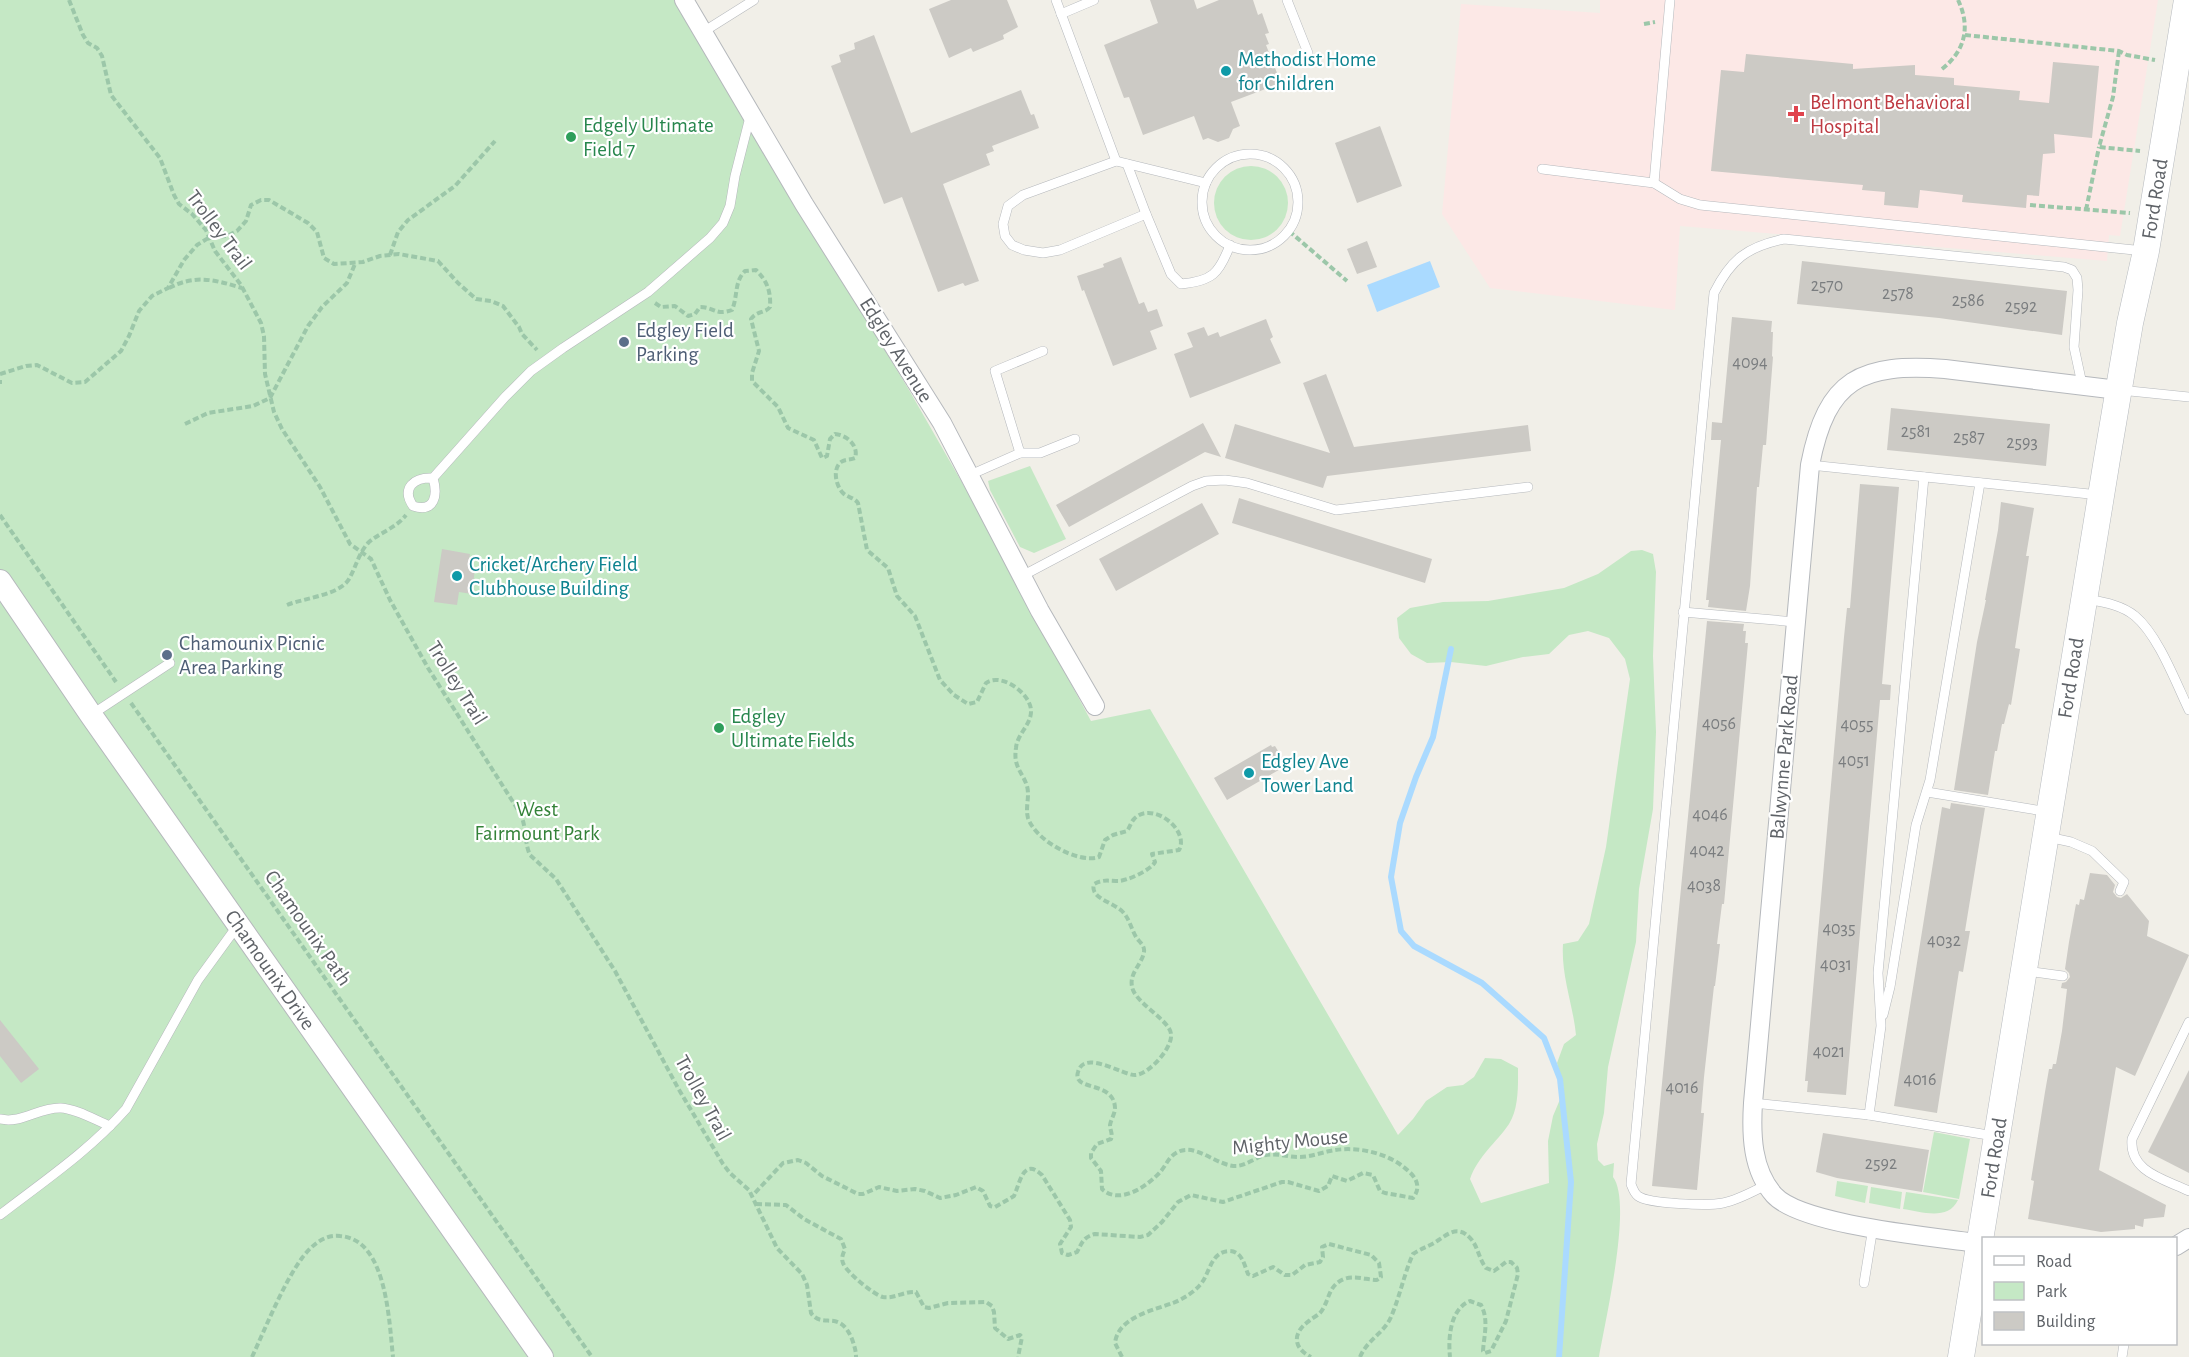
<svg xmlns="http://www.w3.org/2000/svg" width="2189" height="1357" viewBox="0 0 2189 1357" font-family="'Alegreya Sans',sans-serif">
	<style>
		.medical { fill: #fce8e6 }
		.green { fill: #c5e8c5 }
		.water { fill: #aadaff }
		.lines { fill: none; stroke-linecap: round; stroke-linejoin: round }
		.stream { stroke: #aadaff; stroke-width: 6 }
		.building { fill: #cccac5 }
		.service-casing { stroke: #b5b8bc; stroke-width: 10 }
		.minor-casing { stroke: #b5b8bc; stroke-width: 20 }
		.tertiary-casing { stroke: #b5b8bc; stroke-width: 24 }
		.secondary-casing { stroke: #b6babf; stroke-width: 27 }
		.path { stroke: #9cc7a9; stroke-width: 4; stroke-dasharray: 6 3; stroke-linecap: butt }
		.service { stroke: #fff; stroke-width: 9 }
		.minor { stroke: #fff; stroke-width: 18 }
		.tertiary { stroke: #fff; stroke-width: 22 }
		.secondary { stroke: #fff; stroke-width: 26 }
		.culture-dot { fill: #0f9aa8; stroke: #fff; stroke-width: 2 }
		.health-dot { fill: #e0444e; stroke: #fff; stroke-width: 2 }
		.leisure-dot { fill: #2e9e5b; stroke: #fff; stroke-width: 2 }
		.service-dot { fill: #5c6f8a; stroke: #fff; stroke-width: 2 }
		.labels { text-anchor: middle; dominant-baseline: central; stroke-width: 4.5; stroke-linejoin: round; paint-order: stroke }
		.number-label { font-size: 18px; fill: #7a7d7f }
		.culture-label { font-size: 21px; fill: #0d838f; stroke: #fff; text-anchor: start }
		.health-label { font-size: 21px; fill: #be3a42; stroke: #fff; text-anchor: start }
		.leisure-label { font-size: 21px; fill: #27864d; stroke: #fff; text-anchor: start }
		.street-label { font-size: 21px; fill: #5f6368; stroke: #fff }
		.service-label { font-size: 21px; fill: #4e5e75; stroke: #fff; text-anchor: start }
		.park-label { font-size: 21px; fill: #348238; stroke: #fff }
	</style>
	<rect width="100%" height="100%" fill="#f1efe8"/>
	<path class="medical" d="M1600,0H2158L2120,236L2109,235L2107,261L1680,226L1675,310L1490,288L1442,214L1461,4L1600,13Z"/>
	<g class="green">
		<path d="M0,0H674L909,390L976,507L1091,721L1150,709L1398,1135L1413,1119L1426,1101L1447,1087L1463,1085L1474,1077L1485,1058L1501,1059L1518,1068C1518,1085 1519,1108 1509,1124C1496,1143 1478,1156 1470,1179L1481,1203L1549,1183L1548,1141L1553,1116L1564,1090L1557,1063L1564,1044L1576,1035C1573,1004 1561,976 1563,944L1578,941L1589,924L1606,847L1630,679L1625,659L1609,638L1588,631L1569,635L1549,654L1523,657L1486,666L1451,662L1427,663L1411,654L1399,638L1397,618L1410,608L1443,602L1488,601L1564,588L1598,574L1631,551L1642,550L1653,554L1656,572L1653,656L1656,732L1653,809L1639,889L1636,942L1608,1067L1604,1113L1597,1144L1598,1160L1604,1166L1614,1163L1613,1177C1633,1203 1605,1321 1599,1357H0Z"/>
		<circle cx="1251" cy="203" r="37"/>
		<path d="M1030,466L1066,539L1034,553L1020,547L990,490L988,481Z"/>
		<path d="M1934,1132L1970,1139L1959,1199L1923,1192Z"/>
		<path d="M1837,1181L1868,1186L1865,1203L1835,1196Z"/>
		<path d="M1871,1187L1902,1192L1900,1209L1869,1203Z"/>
		<path d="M1906,1192L1958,1200C1948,1221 1922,1212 1903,1209Z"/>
	</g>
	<path class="water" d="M1430,261L1440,287L1377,312L1367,285Z"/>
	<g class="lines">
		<path class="stream" d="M1451,649L1433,737L1416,777L1400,823L1391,877L1401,931L1414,946L1482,983L1544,1038L1560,1079L1571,1182L1559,1357"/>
	</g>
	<g class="building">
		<path d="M951,0H1007L1018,27L1003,35L1004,39L973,52L971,48L949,58L929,9Z"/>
		<path d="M1150,0H1194L1197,9L1219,0H1253L1258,15L1262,13L1269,33L1265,34L1269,44L1266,45L1281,83L1231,102L1240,126L1233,129L1229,138L1218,142L1208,138L1203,140L1194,116L1143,135L1129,97L1124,98L1104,45L1158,23Z"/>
		<path d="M874,35L911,133L1021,90L1031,115L1034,114L1039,128L992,146L994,151L986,154L990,165L943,184L979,281L965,286L963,283L938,292L902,197L884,204L831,66L841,62L839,55L855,49L854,43Z"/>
		<path d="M1746,54L1853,64V69L1915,65V75L1954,78V85L2020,91L2019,100L2049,103L2053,62L2099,66L2092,138L2054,134L2055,153L2043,154L2039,196L2027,195L2026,208L1962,202L1963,195L1920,190L1918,208L1884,205L1885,192L1862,190L1863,185L1711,171L1721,70L1744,72Z"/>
		<path d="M1380,126L1402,186L1357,203L1335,143Z"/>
		<path d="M1367,241L1377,267L1357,274L1347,249Z"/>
		<path d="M1121,257L1139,304L1144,302L1148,312L1157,309L1163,326L1150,331L1157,349L1113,366L1084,290L1082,291L1077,276L1104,267L1103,264Z"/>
		<path d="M1802,261L2067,291L2062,335L1939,318L1797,304Z"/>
		<path d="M1732,317L1772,321L1771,332H1773L1772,356L1773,357L1766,445H1763L1759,487H1757L1750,586L1746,611L1708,607L1709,600H1706L1721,440H1711L1712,422L1722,423Z"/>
		<path d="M1266,319L1273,337L1270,339L1281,363L1190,398L1174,354L1193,347L1187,333L1204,327L1208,336L1218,332L1220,337Z"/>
		<path d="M1326,374L1354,447L1528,425L1531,451L1327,476L1323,488L1225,458L1235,424L1330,453L1303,383Z"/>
		<path d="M1891,408L2050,424L2046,466L1887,450Z"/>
		<path d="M1203,423L1221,457L1205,452L1069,527L1056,505Z"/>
		<path d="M1860,484L1899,487L1882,684L1891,685L1890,700H1880L1846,1095L1807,1092L1808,1081H1805L1844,637L1847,608H1850Z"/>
		<path d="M1239,498L1432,559L1425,583L1232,523Z"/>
		<path d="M2001,502L2034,508L2026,556H2029L2015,648L2020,649L2011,705L2009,704L2004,724H2002L1997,751H1995L1988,795L1954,790L1977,642L1986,600H1985L1998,530Z"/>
		<path d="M1202,503L1219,534L1116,591L1099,559Z"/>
		<path d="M442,549L470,554L468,568H475L472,594L459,592L457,605L434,602Z"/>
		<path d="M1707,621L1744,624L1743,631H1746L1745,643H1748L1724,904H1722L1717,944H1720L1715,986H1714L1704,1077L1701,1113H1704L1697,1190L1652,1186Z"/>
		<path d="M1271,745L1272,747L1275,746L1283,759L1280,761L1284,767L1227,800L1214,778Z"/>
		<path d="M1951,803L1985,808L1965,931H1970L1964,966L1963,972L1959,971L1937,1113L1894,1106L1942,807L1950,809Z"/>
		<path d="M2090,873L2107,875L2115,885L2113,892L2117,897L2121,898L2127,894L2149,921L2147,936L2189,955L2135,1076L2116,1067L2099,1170L2166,1205L2164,1217L2144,1219L2143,1227L2135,1225V1229L2101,1232L2028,1219L2034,1181L2031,1180L2045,1092L2049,1069H2052L2053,1064H2056L2062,1031L2067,989L2061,988L2062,983L2066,982L2070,977L2069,973L2065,969L2069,942L2076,904L2079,905L2080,899L2084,900Z"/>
		<path d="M0,1020L39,1069L21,1083L0,1056Z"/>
		<path d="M2189,1070V1173L2148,1152Z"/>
		<path d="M1823,1133L1929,1150L1922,1192L1837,1178L1816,1172Z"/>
	</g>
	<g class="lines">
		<defs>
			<g id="service">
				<path d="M1056,0L1116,161"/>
				<path d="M1287,0L1308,53"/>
				<path d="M1061,14L1094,0"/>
				<path d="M703,32L754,0"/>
				<circle cx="1250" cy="202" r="48"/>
				<path d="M1127,164L1146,214"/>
				<path d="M1542,169L1654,183L1680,199L1700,205L2144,251"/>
				<path d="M1206,183L1116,161L1023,195L1008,206L1003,224L1005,236L1012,245L1024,250L1043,253L1060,250L1146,214L1171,274L1181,284C1212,281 1219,274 1230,245"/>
				<path d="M1654,183L1670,0"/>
				<path d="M2120,390L2189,397"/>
				<path d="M1020,453L995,371L1043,351"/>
				<path d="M1810,465L2099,495"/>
				<path d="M970,475L1020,453H1040L1075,439"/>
				<path d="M433,478C438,495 435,513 413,506C401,488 414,477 433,478L505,397L531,371L563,348L648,292L710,238L723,223L730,206L735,176L750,117"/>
				<path d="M1022,576L1192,486L1206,481L1225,480L1247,483L1336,510L1528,487"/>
				<path d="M2087,599C2103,602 2122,605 2135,616C2158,635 2176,683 2189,710"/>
				<path d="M1683,612L1796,622"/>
				<path d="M91,715L170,663"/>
				<path d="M1927,792L2049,812"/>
				<path d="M2048,837L2071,842L2092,851L2124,882L2120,891"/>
				<path d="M2027,971L2063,976"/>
				<path d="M1883,1015L1890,987L1916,825L1930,780L1980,483"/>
				<path d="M2189,1022L2132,1139C2129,1172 2164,1179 2189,1191"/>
				<path d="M1753,1103L1869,1115L1994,1136"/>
				<path d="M1869,1115L1881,1026L1878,973L1924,477"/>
				<path d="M0,1119C22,1124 39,1107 61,1108C77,1109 95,1120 110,1126"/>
				<path d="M1766,1185C1752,1192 1738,1200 1723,1203C1709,1206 1648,1204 1638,1196C1634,1193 1633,1189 1631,1184L1714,293C1731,259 1747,247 1784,239L2064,267L2072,270L2077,278L2078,290L2074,347L2082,384"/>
				<path d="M0,1215C44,1181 89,1151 126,1109L198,980L238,925"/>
				<path d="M1864,1283L1873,1227"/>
				<path d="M2122,1357L2124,1344"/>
			</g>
			<g id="minor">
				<path d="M684,0L804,204L942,423L1040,611L1095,706"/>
				<path d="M1984,1244C1938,1237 1802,1226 1774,1195C1752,1170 1751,1135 1753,1103L1810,465C1827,378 1861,363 1945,369L2118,390"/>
				<path d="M2176,1246L2189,1238"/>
			</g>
			<path id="tertiary" d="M0,581L91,715L542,1357"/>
			<path id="secondary" d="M1961,1357L2107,459L2130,323L2146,251L2187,0"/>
		</defs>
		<use href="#service" class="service-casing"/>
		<use href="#minor" class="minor-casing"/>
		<use href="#tertiary" class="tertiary-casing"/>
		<use href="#secondary" class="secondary-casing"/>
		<g class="path">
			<path d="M69,0L83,35L88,43L97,48L102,56L111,95L160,158L174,195L179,204L192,214L206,230L215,251L241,285L261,323L264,336L265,374L274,412L282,429L320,487L350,544L371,559L390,600L428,668L520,813C527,827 524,842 530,855L556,879L615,971L678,1088L723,1164L730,1173L749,1190L777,1248L802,1274L807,1285L811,1313C823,1330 839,1308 852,1339C854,1345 856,1350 856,1357"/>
			<path d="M1644,24L1655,22"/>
			<path d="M1965,35L2119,51L2127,55L2155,60"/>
			<path d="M2119,51L2113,97L2099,147L2140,151"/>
			<path d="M1942,69C1965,51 1971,27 1958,0"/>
			<path d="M2030,205L2130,213"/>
			<path d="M2086,210L2099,147"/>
			<path d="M1289,231L1347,281"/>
			<path d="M390,255L398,232L408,220L455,186L495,141"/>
			<path d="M169,288C196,274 215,280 242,288"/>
			<path d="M655,303L661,307L675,306L688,316L695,314L700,307C714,307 716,316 732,310C738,296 734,282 745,271L756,270C767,281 771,291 770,307C766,313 756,311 751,319L759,351L752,373V381L778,407L788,428L814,440L822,458L827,456L830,439L835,434C847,435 859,446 855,458C850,460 845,459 841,462C832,469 836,486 843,493C848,498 854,497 858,503L867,550L888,568L897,596L915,616L940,680L954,695L968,704L977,702L986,683C1001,672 1030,693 1031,710C1032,724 1017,734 1016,748C1013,767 1022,771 1027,786C1030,797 1025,807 1028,818C1035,840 1078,864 1099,857L1105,840L1113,835L1127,831C1130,827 1131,822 1134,819C1152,800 1190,830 1179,850L1152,854L1155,862C1151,870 1127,881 1118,881C1109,881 1103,879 1094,884C1089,900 1118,902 1126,916C1130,922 1132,930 1136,937C1139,942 1145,945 1144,952C1142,965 1127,974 1133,990C1139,1005 1170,1021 1171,1034C1173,1048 1148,1075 1135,1075C1122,1075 1084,1049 1078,1072C1072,1092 1114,1080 1115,1108C1115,1114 1111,1119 1110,1125C1110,1131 1113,1133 1111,1139L1097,1144L1091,1153V1158L1101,1171L1102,1189C1120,1206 1149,1185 1161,1171C1166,1165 1169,1157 1176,1153C1195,1141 1217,1167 1237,1166C1246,1165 1254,1159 1262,1156C1275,1152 1286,1157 1299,1157C1310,1157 1320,1153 1330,1151C1353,1146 1381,1151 1401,1165C1412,1173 1424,1184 1413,1198L1385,1193L1380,1191L1373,1175L1363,1173L1347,1181L1332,1176L1328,1186L1319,1191L1288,1182H1282L1223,1202L1191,1195L1178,1202L1162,1222L1148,1235L1140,1237L1095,1234C1083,1237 1082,1243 1077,1252L1068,1255L1062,1253L1060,1244L1071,1227L1070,1220L1042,1175C1023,1157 1020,1183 1014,1196L995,1207L990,1206L983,1191L976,1187L956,1195L940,1198L925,1191L915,1189L897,1191L879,1187L863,1194H858L822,1176L806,1163L798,1160L783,1163L753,1195"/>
			<path d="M0,374L26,366L37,365L72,383L85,382L121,351L129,336L139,311L152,296L168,288L184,260L197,245L210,237L227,236L237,231L246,221L251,205L261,200H269L308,223L317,232L324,258L334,264L363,262L380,256L399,254L438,261L458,283L476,299L491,301L503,306L519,327L522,334L537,350"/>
			<path d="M0,380V384"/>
			<path d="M185,424L208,413L253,406L270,398L308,326L322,307L347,283L355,264"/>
			<path d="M0,515L116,682"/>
			<path d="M287,605C304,598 340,595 349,579C356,567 359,552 369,542C381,532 396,528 406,515"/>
			<path d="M131,703L592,1357"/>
			<path d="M756,1204L786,1205L804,1219L841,1239L845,1249C843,1254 841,1258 843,1263C846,1272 874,1295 883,1297C894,1299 905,1291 916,1292L924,1307L929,1308L948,1303L986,1302L992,1306L994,1312L995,1328L1008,1339L1020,1335L1022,1337L1018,1357"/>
			<path d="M252,1357C266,1327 283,1284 302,1258C311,1246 324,1234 340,1236C387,1239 389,1321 393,1357"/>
			<path d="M1122,1357L1115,1343C1118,1317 1154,1310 1173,1303C1183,1299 1194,1292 1200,1285C1210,1274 1210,1252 1229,1251C1242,1251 1244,1264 1248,1274L1253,1276L1273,1267L1285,1275H1292L1305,1265L1320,1262L1323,1257L1322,1247L1329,1244L1371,1255L1379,1263L1381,1277L1377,1280C1367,1280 1355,1275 1344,1279C1327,1286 1330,1301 1320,1313C1317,1316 1312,1318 1309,1321C1292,1333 1293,1348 1311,1357"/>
			<path d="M1360,1357C1367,1340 1384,1333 1391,1317C1400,1296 1404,1274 1413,1254C1420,1249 1427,1247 1434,1243C1446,1236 1457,1223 1471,1239C1478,1247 1479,1259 1486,1268L1494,1271L1506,1262H1511L1517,1268L1518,1274L1506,1321L1491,1351L1485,1353L1483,1351C1484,1335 1489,1320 1481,1305L1470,1301C1450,1309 1448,1338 1450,1357"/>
		</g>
		<use href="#service" class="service"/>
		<use href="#minor" class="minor"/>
		<use href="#tertiary" class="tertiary"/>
		<use href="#secondary" class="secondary"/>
	</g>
	<g class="culture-dot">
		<circle cx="1226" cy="71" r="6"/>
		<circle cx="457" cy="576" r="6"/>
		<circle cx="1249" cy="773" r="6"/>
	</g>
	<path class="health-dot" d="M1793 105h6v6h6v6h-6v6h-6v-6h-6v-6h6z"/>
	<g class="leisure-dot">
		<circle cx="571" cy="137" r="6"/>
		<circle cx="719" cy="728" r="6"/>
	</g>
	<g class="service-dot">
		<circle cx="624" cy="342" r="6"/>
		<circle cx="167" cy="655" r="6"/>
	</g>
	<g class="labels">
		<g class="number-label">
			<text x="1827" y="286">2570</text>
			<text x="1898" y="294">2578</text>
			<text x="1968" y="301">2586</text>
			<text x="2021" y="307">2592</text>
			<text x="1750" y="363">4094</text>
			<text x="1916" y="432">2581</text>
			<text x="1969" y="438">2587</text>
			<text x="2022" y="443">2593</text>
			<text x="1719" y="724">4056</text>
			<text x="1857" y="725">4055</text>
			<text x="1854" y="761">4051</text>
			<text x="1710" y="815">4046</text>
			<text x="1707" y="851">4042</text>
			<text x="1704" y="886">4038</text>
			<text x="1839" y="929">4035</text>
			<text x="1944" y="941">4032</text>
			<text x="1836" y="965">4031</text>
			<text x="1829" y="1052">4021</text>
			<text x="1920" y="1080">4016</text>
			<text x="1682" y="1088">4016</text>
			<text x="1881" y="1164">2592</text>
		</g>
		<g class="culture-label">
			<text x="1238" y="59">Methodist Home<tspan x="1238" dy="24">for Children</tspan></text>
			<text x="469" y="564">Cricket/Archery Field<tspan x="469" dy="24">Clubhouse Building</tspan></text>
			<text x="1261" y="761">Edgley Ave<tspan x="1261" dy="24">Tower Land</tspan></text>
		</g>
		<g class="health-label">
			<text x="1810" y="102">Belmont Behavioral<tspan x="1810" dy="24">Hospital</tspan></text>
		</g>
		<g class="leisure-label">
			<text x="583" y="125">Edgely Ultimate<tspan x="583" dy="24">Field 7</tspan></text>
			<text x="731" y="716">Edgley<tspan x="731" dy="24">Ultimate Fields</tspan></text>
		</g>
		<g class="street-label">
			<text transform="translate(2155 199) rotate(-81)">Ford Road</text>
			<text transform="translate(219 230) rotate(53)">Trolley Trail</text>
			<text transform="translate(896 350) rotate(58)">Edgley Avenue</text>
			<text transform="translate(2071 678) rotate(-81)">Ford Road</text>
			<text transform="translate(457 683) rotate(58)">Trolley Trail</text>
			<text transform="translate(1784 757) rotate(-85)">Balwynne Park Road</text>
			<text transform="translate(308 928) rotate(55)">Chamounix Path</text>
			<text transform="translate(270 970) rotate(55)">Chamounix Drive</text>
			<text transform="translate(703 1098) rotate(61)">Trolley Trail</text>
			<text transform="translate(1290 1142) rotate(-6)">Mighty Mouse</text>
			<text transform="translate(1994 1158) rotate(-81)">Ford Road</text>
		</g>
		<g class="service-label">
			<text x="636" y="330">Edgley Field<tspan x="636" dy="24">Parking</tspan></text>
			<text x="179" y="643">Chamounix Picnic<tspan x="179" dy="24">Area Parking</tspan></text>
		</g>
		<g class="park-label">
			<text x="537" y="809">West<tspan x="537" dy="24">Fairmount Park</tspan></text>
		</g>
	</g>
	<rect x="1982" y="1237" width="195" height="108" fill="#ffffff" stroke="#bfc1c3" stroke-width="1.5"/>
	<rect x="1994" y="1256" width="30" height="9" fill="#ffffff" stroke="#bfc1c3" stroke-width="1.5"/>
	<text x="2036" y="1267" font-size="18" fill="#5f6368">Road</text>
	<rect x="1994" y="1282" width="30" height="18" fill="#c5e8c5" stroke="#bfc1c3" stroke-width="1.5"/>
	<text x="2036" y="1297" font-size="18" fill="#5f6368">Park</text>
	<rect x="1994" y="1312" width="30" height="18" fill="#cccac5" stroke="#bfc1c3" stroke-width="1.5"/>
	<text x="2036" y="1327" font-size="18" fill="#5f6368">Building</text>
</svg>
